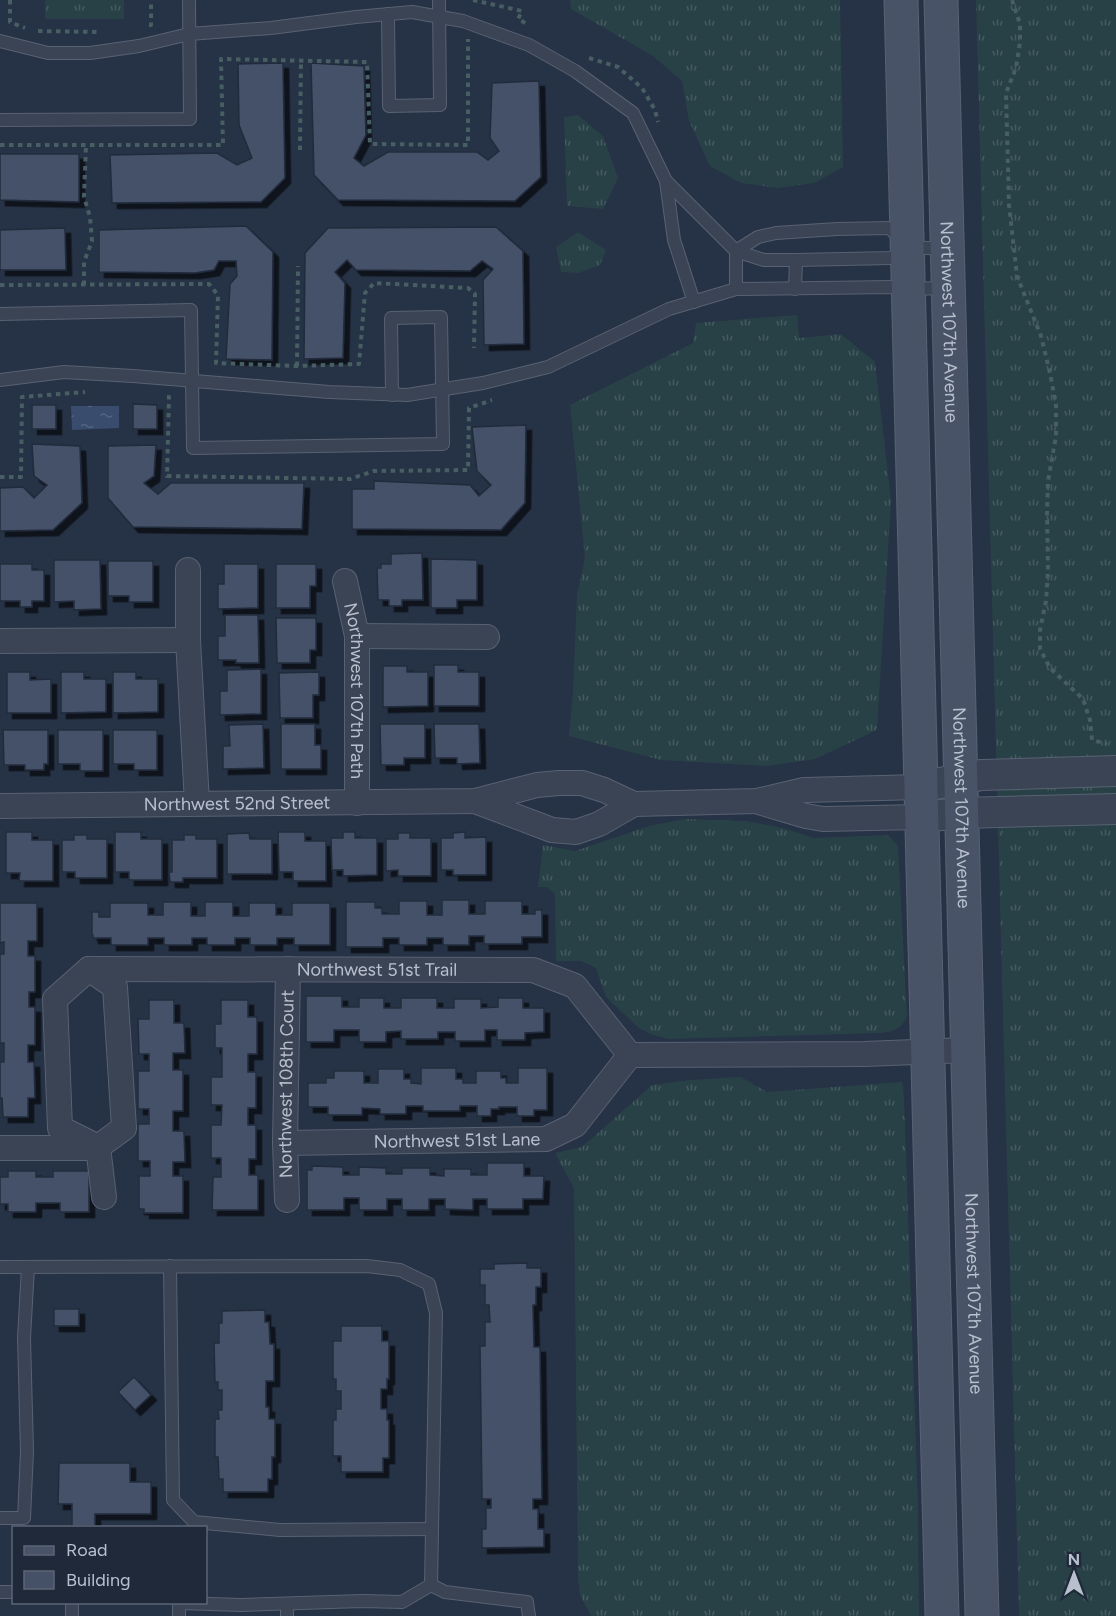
<svg xmlns="http://www.w3.org/2000/svg" width="1116" height="1616" viewBox="0 0 1116 1616" font-family="Figtree,sans-serif">
	<style>
		.grass { fill: url(#grass-tufts) }
		.water { fill: url(#water-ripples) }
		.building { fill: #455167; stroke: #212b3c; stroke-width: 1.5; filter: url(#shadow) }
		.lines { fill: none; stroke-linecap: round; stroke-linejoin: round }
		.service-casing { stroke: #596272; stroke-width: 14 }
		.minor-casing { stroke: #596272; stroke-width: 26 }
		.tertiary-casing { stroke: #596272; stroke-width: 32 }
		.secondary-casing { stroke: #596272; stroke-width: 35 }
		.path { stroke: #475e62; stroke-width: 4; stroke-dasharray: 4.5 4.5; stroke-linecap: butt }
		.service { stroke: #3b4454; stroke-width: 12 }
		.minor { stroke: #3b4454; stroke-width: 24 }
		.tertiary { stroke: #3b4454; stroke-width: 30 }
		.secondary { stroke: #495368; stroke-width: 33 }
		.labels { text-anchor: middle; dominant-baseline: central; stroke-width: 6; stroke-linejoin: round; paint-order: stroke }
		.street-label { font-size: 18px; fill: #b8c0ce; stroke: #1f293a }
	</style>
	<defs>
		<pattern id="grass-tufts" width="24" height="20" patternUnits="userSpaceOnUse" patternTransform="scale(1.5)"><rect width="24" height="20" fill="#284146"/><path d="M3 7l-1-3M5 7V3M7 7l1-3M15 17l-1-3M17 17v-4M19 17l1-3" fill="none" stroke="#455b60"/></pattern>
		<pattern id="water-ripples" width="26" height="14" patternUnits="userSpaceOnUse" patternTransform="scale(1.5)"><rect width="26" height="14" fill="#394c6d"/><path d="M2 4q2-2 4 0t4 0M15 11q2-2 4 0t4 0" fill="none" stroke="#546481"/></pattern>
		<filter id="shadow"><feDropShadow dx="5.5" dy="5.5" stdDeviation="0" flood-color="#0009"/></filter>
	</defs>
	<rect width="100%" height="100%" fill="#263245"/>
	<g class="grass">
		<rect x="45" y="0" width="79" height="19"/>
		<path d="M570,0H840L843,167L814,183L778,188L741,183L710,166L689,121L682,81L653,56L571,9Z"/>
		<path d="M976,0H1116V1616H1019Z"/>
		<path d="M578,115L603,136L618,178L603,209L567,206L564,117Z"/>
		<path d="M578,232L606,250L600,265L578,273L561,272L556,247Z"/>
		<path d="M797,315L799,338L841,334L875,362L891,500L877,730L815,759L767,766L661,760L569,736L573,693L577,595L585,558L570,405L693,343L696,323Z"/>
		<path d="M685,819L746,821L783,828L813,838L888,835L898,846L907,1017C899,1030 895,1031 880,1033L669,1039L653,1035L639,1028L606,997L596,968L581,961H556L555,894L547,887H538L543,845L575,851L649,826Z"/>
		<path d="M741,1077L767,1092L902,1082L904,1098L918,1505L919,1616H591L580,1595L578,1577L574,1188L555,1153L582,1147L652,1085L690,1080Z"/>
	</g>
	<path class="water" d="M71,406H119V428L72,430Z"/>
	<g class="building">
		<path d="M283,63L285,178L261,202L112,203L110,155L217,153L237,165L252,158L239,125L238,64Z"/>
		<path d="M311,63L364,66L366,135L354,158L364,166L388,152H477L488,160L499,151L490,138L492,83L539,81L541,177L515,201L338,200L314,175Z"/>
		<path d="M0,154H79V202L0,200Z"/>
		<path d="M246,226L273,252L272,360L226,359L230,284L237,276L236,261H219L214,270L195,273L99,272V230Z"/>
		<path d="M496,227L523,251L524,344L484,345L483,280L493,269L482,261L470,271L356,270L347,260L335,272L345,283L343,358L304,359L305,253L328,228Z"/>
		<path d="M65,228L66,270H0V230Z"/>
		<path d="M133,404L157,405V429H133Z"/>
		<rect x="32" y="405" width="24" height="24"/>
		<path d="M526,425L525,503L501,530L352,529V489H374V481L470,485L479,496L491,485L477,471L472,427Z"/>
		<path d="M32,444L80,446L82,503L53,530L0,531V488L23,487L34,498L47,485L34,476Z"/>
		<path d="M156,445L154,476L144,483L158,494L171,483H304L302,529L133,527L108,498V446Z"/>
		<path d="M422,553L423,600H402V606H389V600H378L377,568H381V564H391V554Z"/>
		<path d="M431,559L477,560V600H457V608H431Z"/>
		<path d="M54,560H100L101,609L74,610V601L54,602Z"/>
		<path d="M108,561H153V602H129V596H108Z"/>
		<path d="M0,564H32V570H44V601H32V607H20V601H0Z"/>
		<path d="M224,564H258V608L218,609V584H224Z"/>
		<path d="M276,564H316V586H310V608H276Z"/>
		<path d="M225,615H258L259,663H236V660H218V636H225Z"/>
		<path d="M276,618H316V650H310V663H277Z"/>
		<path d="M434,665H458V672H479V706H434Z"/>
		<path d="M383,666H407V672H428V706L383,707Z"/>
		<path d="M261,669V714L220,715V691H227V670Z"/>
		<path d="M7,672H30V680L51,679V713H7Z"/>
		<path d="M61,672H84V679H106V712L61,713Z"/>
		<path d="M113,672H136V679H158V712L113,713Z"/>
		<path d="M319,672V695H313V718H280L279,673Z"/>
		<path d="M263,724L264,768L223,769V746H230L229,725Z"/>
		<path d="M281,724H315V745H321V769H281Z"/>
		<path d="M380,724H425V758H404V765H381Z"/>
		<path d="M434,724H479L480,763L457,764V758H435Z"/>
		<path d="M3,730H48V764H44V770H25V765H4Z"/>
		<path d="M58,730H103V771H80V764H58Z"/>
		<path d="M113,730H157V770H134V764H113Z"/>
		<path d="M6,832H32V840H53V881H19L20,873H6Z"/>
		<path d="M115,832H141V839H162V880H129V872H115Z"/>
		<path d="M278,832H305V841H326V881H293V872H279Z"/>
		<path d="M343,832H355V838H377V875L343,876V870H332L331,838H343Z"/>
		<path d="M465,832V838L486,837V875H453V870H441V838H453V833Z"/>
		<path d="M249,833L250,839H272V874H227V834Z"/>
		<path d="M398,833H410V838H431V876H398V870L386,871V839H398Z"/>
		<path d="M74,835H87V839H107V878H75V872H62V840H74Z"/>
		<path d="M184,835H196V839H217V878H183V882H170L169,872H172V840H184Z"/>
		<path d="M442,900H469V914H485V901H522V914H535V910H542V937H522V944H484V936H469V945H443V938H427V945H399V938H383V947H346V902H375V908H382V914H399V901H427V915H442Z"/>
		<path d="M163,902H191V916H205V902H233V916H249V903H276V915H292V903H330V945H294V938H277V945H250V938H235V945H207V938H192V945H164V938H148V945H111V938H93V935H92V912H99V917H110V903H148V915H163Z"/>
		<path d="M0,903H37V941H28V956H35V992H29V1007H35V1045H28V1062H34L35,1098H28V1117H3L2,1098H0V1062H4V1043H0V954H4V942L0,943Z"/>
		<path d="M306,996H342V1007H359V998H384V1008H401V998H437V1008H454V999H481V1008L498,1007V998H523V1008H544V1032L525,1033V1040H497V1030H485V1041H455V1032H438V1039H401V1031L386,1032V1042H359V1030H334V1042H306Z"/>
		<path d="M149,1000H174V1023H184L185,1053H173V1070H183V1111H173V1131H184L185,1162H173V1176H183V1213H144V1209H139V1176H150V1161H138V1124H149V1109H138V1071H149V1054H139L138,1019H149Z"/>
		<path d="M221,1000H248V1017H257V1054H248V1072H256V1108H248V1125H256V1159H249V1175H258V1210H212L213,1177H221V1158H211V1125H221L222,1105H211V1077H222V1048H215V1024H221Z"/>
		<path d="M421,1068H456V1079H463V1083H476V1071H501V1078H506V1083H518V1068H547V1110H534V1116H517V1107H499V1109H491V1116H477V1106H460V1111H423V1106H406V1114H380V1109L362,1108V1115H328V1107H308V1083H326V1078H334V1071H364V1083H378V1069H404V1079H411V1083L421,1084Z"/>
		<path d="M487,1163H524V1176H544L543,1199H523V1209H487V1199H473V1210L445,1209V1199H429V1210H402V1199H387V1210H359V1198H344V1210H307V1170H312V1166L343,1167V1175H359V1167L386,1168V1174H402V1168H430V1175L444,1176V1169H471V1175H487Z"/>
		<path d="M8,1171H36V1177H53V1171H89V1212H60V1203H36V1212H8V1204H0V1177H8Z"/>
		<path d="M527,1263V1268H541V1287H536V1305H533L534,1347H540L542,1499H533V1509H538V1529H544V1547L482,1548V1529H486V1508H491V1499H482L480,1346H485V1322H490L489,1305H485V1285H480V1269H494V1264Z"/>
		<rect x="54" y="1309" width="25" height="17"/>
		<path d="M265,1310V1322H269L270,1344H274V1381H266V1407H269V1419H275V1457H272V1479H268V1492H223V1479H219L218,1457H215V1419H219L218,1410H222V1390H218V1382H215L214,1343H219V1323H222V1311Z"/>
		<path d="M341,1326H382V1341H389V1379H387V1389H381V1409H387V1420H389V1458H383V1472H341V1456H333V1420H336V1409H341V1391H336V1379H333V1341H341Z"/>
		<path d="M134,1377L151,1395L135,1410L118,1392Z"/>
		<path d="M59,1463H130V1482H151V1514H95V1526H72V1504H58Z"/>
	</g>
	<g class="lines">
		<defs>
			<g id="service">
				<path d="M388,14L389,106L440,105L439,0"/>
				<path d="M0,41L48,53H90L139,46L189,34L271,28L356,17L412,12L463,21L529,45L575,71L633,113L666,181L674,240L694,302"/>
				<path d="M0,120L190,119L189,0"/>
				<path d="M666,181L736,251L758,237L776,233L837,229L890,228L901,240"/>
				<path d="M736,289V251L764,260H796L891,258L907,247L947,249"/>
				<path d="M795,289L796,260"/>
				<path d="M0,314L191,310L193,448L443,444L441,317L391,318L392,395"/>
				<path d="M0,380L64,372L133,376L329,392L407,395L483,383L548,367L669,309L736,289L892,287L908,289L946,288"/>
				<path d="M170,1266L173,1500L194,1522L280,1530L432,1529"/>
				<path d="M0,1267L367,1266L400,1270L429,1284L436,1313L431,1585L402,1602L362,1601L241,1605L179,1603V1616"/>
				<path d="M0,1518H24L27,1451L24,1338L28,1267"/>
				<path d="M431,1585L445,1592L527,1602L529,1616"/>
				<path d="M0,1592H14"/>
				<path d="M72,1602V1616"/>
				<path d="M287,1616V1604"/>
			</g>
			<g id="minor">
				<path d="M188,570V640L197,803"/>
				<path id="s1" d="M345,581L357,636V803"/>
				<path d="M357,636L487,637"/>
				<path d="M0,641L188,640"/>
				<path d="M475,801L552,830L576,832L599,824L634,804"/>
				<path d="M759,802L806,816L823,819L921,817"/>
				<path id="s2" d="M0,806L475,801L537,785L559,783H582L604,790L634,804L757,801L804,790L920,787"/>
				<path id="s3" d="M89,969L533,970L575,986L630,1055"/>
				<path d="M89,969L55,999L60,1128L98,1147"/>
				<path d="M89,969L115,987L124,1128L98,1147"/>
				<path d="M630,1055L864,1054L967,1050"/>
				<path id="s4" d="M285,1143L546,1139L575,1125L630,1055"/>
				<path d="M98,1147L104,1197"/>
				<path d="M0,1148H93"/>
				<path id="s5" d="M287,1200L285,1143L288,969"/>
			</g>
			<g id="tertiary">
				<path d="M920,787L981,775L1116,771"/>
				<path d="M921,817L961,813L1116,809"/>
			</g>
			<g id="secondary">
				<path d="M901,0L942,1616"/>
				<path id="s6" d="M941,0L982,1616"/>
			</g>
		</defs>
		<use href="#service" class="service-casing"/>
		<use href="#minor" class="minor-casing"/>
		<use href="#tertiary" class="tertiary-casing"/>
		<use href="#secondary" class="secondary-casing"/>
		<g class="path">
			<path d="M10,0V22L25,28"/>
			<path d="M473,0L522,11L518,19L527,24"/>
			<path d="M1012,0L1020,24V42L1016,68L1006,93L1009,205L1017,276L1041,336L1050,373L1056,405V436L1048,481L1047,514L1048,571L1046,601L1040,630V649L1050,668L1083,699L1090,720L1092,740L1107,744"/>
			<path d="M149,25H151V0"/>
			<path d="M38,31L100,32"/>
			<path d="M589,58L618,67L642,88L655,110L658,122"/>
			<path d="M0,145H223L221,59L367,62L370,144L468,145V39"/>
			<path d="M300,150L301,60"/>
			<path d="M0,285L209,284L218,295L216,363L297,366L359,364L365,293L374,283L468,288L475,294L474,348"/>
			<path d="M84,285V262L92,241L90,217L84,197L86,145"/>
			<path d="M297,366L298,266"/>
			<path d="M167,397H169L167,476L350,479L374,471L468,470L469,408L492,400"/>
			<path d="M0,477H21L22,397L85,392"/>
		</g>
		<use href="#service" class="service"/>
		<use href="#minor" class="minor"/>
		<use href="#tertiary" class="tertiary"/>
		<use href="#secondary" class="secondary"/>
	</g>
	<g class="labels">
		<g class="street-label">
			<text stroke="none"><textPath href="#s6" startOffset="322">Northwest 107th Avenue</textPath></text>
			<text stroke="none"><textPath href="#s1" startOffset="111">Northwest 107th Path</textPath></text>
			<text stroke="none"><textPath href="#s2" startOffset="237">Northwest 52nd Street</textPath></text>
			<text stroke="none"><textPath href="#s6" startOffset="808">Northwest 107th Avenue</textPath></text>
			<text stroke="none"><textPath href="#s3" startOffset="288">Northwest 51st Trail</textPath></text>
			<text stroke="none"><textPath href="#s5" startOffset="116">Northwest 108th Court</textPath></text>
			<text stroke="none"><textPath href="#s4" startOffset="172">Northwest 51st Lane</textPath></text>
			<text stroke="none"><textPath href="#s6" startOffset="1294">Northwest 107th Avenue</textPath></text>
		</g>
	</g>
	<rect x="12" y="1526" width="195" height="78" fill="#1f293a" stroke="#5c6575" stroke-width="1.5"/>
	<rect x="24" y="1546" width="30" height="9" fill="#495368" stroke="#5c6575" stroke-width="1.5"/>
	<text x="66" y="1556" font-size="18" fill="#b8c0ce">Road</text>
	<rect x="24" y="1571" width="30" height="18" fill="#455167" stroke="#5c6575" stroke-width="1.5"/>
	<text x="66" y="1586" font-size="18" fill="#b8c0ce">Building</text>
	<g transform="translate(1074 1574)" stroke="#1f293a" stroke-width="4.5" paint-order="stroke">
	<path d="M0-4.5L10 22L0 15L-10 22Z" fill="#b8c0ce"/>
	<text y="-9" font-size="16" font-weight="bold" text-anchor="middle" fill="#b8c0ce">N</text>
	</g>
</svg>
